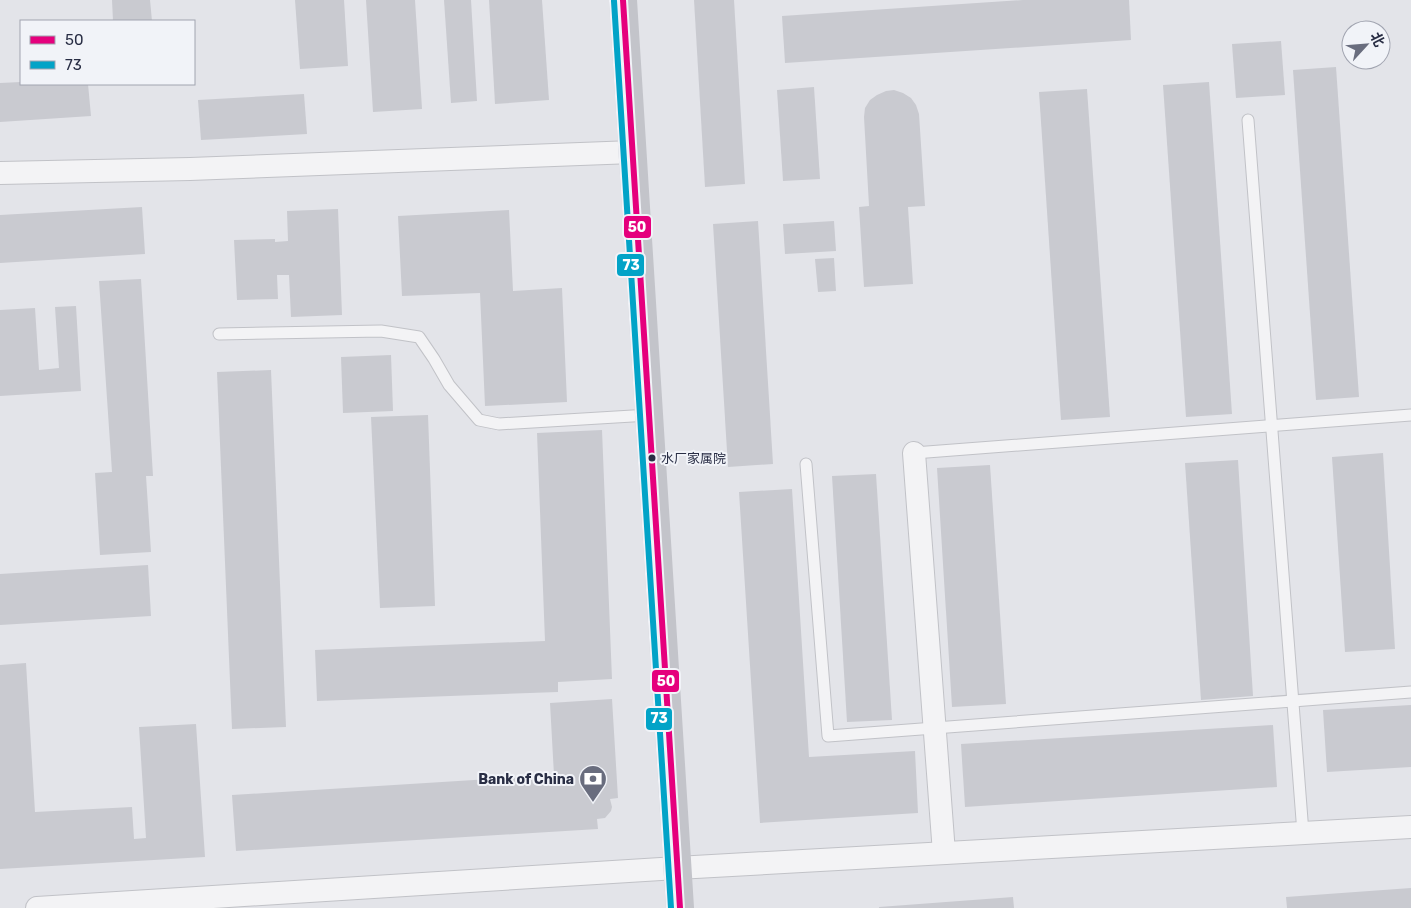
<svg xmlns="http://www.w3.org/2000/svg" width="1411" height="908" viewBox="0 0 1411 908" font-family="Rubik,'Noto Sans SC',sans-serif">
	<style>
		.building { fill: #c9cad0 }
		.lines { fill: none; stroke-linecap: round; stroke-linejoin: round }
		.service-casing { stroke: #c1c2c7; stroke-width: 13 }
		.minor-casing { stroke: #c1c2c7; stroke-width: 24 }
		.service { stroke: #f3f3f5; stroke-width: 11 }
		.minor { stroke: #f3f3f5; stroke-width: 22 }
		.secondary { stroke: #c3c4ca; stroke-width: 28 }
		.bus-1-casing { stroke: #f1f3f8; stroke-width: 10 }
		.bus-2-casing { stroke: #f1f3f8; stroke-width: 10 }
		.bus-1 { stroke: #e5007d; stroke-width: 6 }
		.bus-2 { stroke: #02a3c7; stroke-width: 6 }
		.bus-dot { fill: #282d44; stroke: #f1f3f8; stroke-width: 2 }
		.labels { text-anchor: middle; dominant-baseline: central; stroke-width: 4; stroke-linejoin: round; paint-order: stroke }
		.bus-label { font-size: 13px; fill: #282d44; stroke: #f1f3f8; text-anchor: start }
		.poi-label { font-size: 14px; font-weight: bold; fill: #282d44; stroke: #f1f3f8; text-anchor: end }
		.line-badge { stroke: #f1f3f8; stroke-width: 2 }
		.badge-label { font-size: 14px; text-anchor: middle; font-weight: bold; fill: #fff }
	</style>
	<rect width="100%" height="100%" fill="#e3e4e9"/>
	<g class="building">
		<path d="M112,0H150L152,21H113Z"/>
		<path d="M295,0H344L348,66L300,69Z"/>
		<path d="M366,0H415L422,109L373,112Z"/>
		<path d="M444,0H471L477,101L451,103Z"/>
		<path d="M489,0H542L549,100L495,104Z"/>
		<path d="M694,0H734L745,184L705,187Z"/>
		<path d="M1023,0H1129L1131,40L785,63L782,16Z"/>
		<path d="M1281,41L1285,95L1236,98L1232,44Z"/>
		<path d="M1336,67L1359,397L1316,400L1293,70Z"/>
		<path d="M21,82V84H88L91,116L0,122V83Z"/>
		<path d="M1209,82L1232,414L1186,417L1163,85Z"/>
		<path d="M814,87L820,179L783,181L777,90Z"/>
		<path d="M1087,89L1110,417L1061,420L1039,92Z"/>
		<path d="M894,90L903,93L911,98L916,105L919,114L925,206L908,207L913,284L864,287L859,207L869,206L864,117L865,108L870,100L877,95L886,91Z"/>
		<path d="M304,94L307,134L201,140L198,100Z"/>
		<path d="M142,207L145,254L0,263V215Z"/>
		<path d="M338,209L342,315L291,317L289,275H277L278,299L237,300L234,240L275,239V242L288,241L287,211Z"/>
		<path d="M509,210L513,291L562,288L567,402L485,406L480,293L402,296L398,216Z"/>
		<path d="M758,221L773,464L728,467L713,224Z"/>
		<path d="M834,221L836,251L785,254L783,224Z"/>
		<path d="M834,258L836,291L818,292L815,259Z"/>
		<path d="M141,279L153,476H146L151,552L100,555L95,473L112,472L99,281Z"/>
		<path d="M76,306L81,391L0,396V310L35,308L39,370L59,368L55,307Z"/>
		<path d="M391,355L393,411L343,413L341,357Z"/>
		<path d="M271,370L286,727L232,729L217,372Z"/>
		<path d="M428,415L435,606L380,608L371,417Z"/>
		<path d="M602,430L612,679L558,682V692L317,701L315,650L545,641L537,433Z"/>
		<path d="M1383,453L1395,649L1345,652L1332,457Z"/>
		<path d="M1238,460L1253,696L1201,700L1185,463Z"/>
		<path d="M990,465L1006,704L952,707L937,468Z"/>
		<path d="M876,474L892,720L847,722L832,476Z"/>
		<path d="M792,489L809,757L915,751L918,813L760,823L739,492Z"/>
		<path d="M148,565L151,616L0,625V574Z"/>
		<path d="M26,663L35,812L132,807L134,839L146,838L139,727L196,724L205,857L0,869V665Z"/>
		<path d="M612,699L618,798L610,799L612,807L611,811L605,818L597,819L598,829L236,851L232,795L554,775L550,703Z"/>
		<path d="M1411,705V767L1327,772L1323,710Z"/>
		<path d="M1273,725L1277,787L965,807L961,744Z"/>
		<path d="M1411,888V908H1287L1286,897Z"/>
		<path d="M1013,897L1014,908H879V907Z"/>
	</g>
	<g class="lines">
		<defs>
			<g id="service">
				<path d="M1248,120L1303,833"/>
				<path d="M219,334L381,331L419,337L434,359L449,385L479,420L499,424L649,415"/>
				<path d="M914,453L1411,415"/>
				<path d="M806,464L828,736L1411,692"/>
			</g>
			<g id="minor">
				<path d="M0,173L190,169L633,152"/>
				<path d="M914,453L944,853"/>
				<path d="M37,908L677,868L1411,827"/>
			</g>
		</defs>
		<use href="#service" class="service-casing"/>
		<use href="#minor" class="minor-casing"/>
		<use href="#service" class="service"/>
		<use href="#minor" class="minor"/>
		<path class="secondary" d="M623,0L680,908"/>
		<defs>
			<path id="bus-1" d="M623,0L680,908"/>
			<path id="bus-2" d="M614,1L671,908"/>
		</defs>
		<use href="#bus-1" class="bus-1-casing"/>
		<use href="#bus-2" class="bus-2-casing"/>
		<use href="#bus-1" class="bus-1"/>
		<use href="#bus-2" class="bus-2"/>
	</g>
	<defs>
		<symbol id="bank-pin" viewBox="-11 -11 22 30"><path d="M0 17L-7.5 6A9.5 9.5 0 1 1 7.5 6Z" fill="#696d7e" stroke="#f1f3f8"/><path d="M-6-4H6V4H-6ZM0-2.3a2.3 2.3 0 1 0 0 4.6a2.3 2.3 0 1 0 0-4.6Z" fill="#fff"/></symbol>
	</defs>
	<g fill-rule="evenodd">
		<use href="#bank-pin" x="577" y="763" width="32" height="43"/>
	</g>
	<circle class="bus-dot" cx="652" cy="458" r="4.5"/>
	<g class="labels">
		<g class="bus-label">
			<text x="661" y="458">水厂家属院</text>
		</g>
		<g class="poi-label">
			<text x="574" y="779">Bank of China</text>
		</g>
	</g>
	<g class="line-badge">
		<rect x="623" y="215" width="29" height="24" rx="5" fill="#e5007d"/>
		<rect x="616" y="253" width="29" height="24" rx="5" fill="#02a3c7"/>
		<rect x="651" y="669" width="29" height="24" rx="5" fill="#e5007d"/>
		<rect x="645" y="707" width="28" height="24" rx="5" fill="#02a3c7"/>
	</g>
	<g class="badge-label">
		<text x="637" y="232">50</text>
		<text x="631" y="270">73</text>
		<text x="666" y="686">50</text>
		<text x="659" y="723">73</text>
	</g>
	<rect x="20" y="20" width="175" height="65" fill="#f1f3f8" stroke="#a1a4b0"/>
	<rect x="30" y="36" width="25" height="8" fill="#e5007d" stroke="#a1a4b0"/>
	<text x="65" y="45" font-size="15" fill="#282d44">50</text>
	<rect x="30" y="61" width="25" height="8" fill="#02a3c7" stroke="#a1a4b0"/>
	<text x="65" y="70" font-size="15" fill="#282d44">73</text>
	<g transform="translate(1366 45) rotate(64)"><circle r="24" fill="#f1f3f8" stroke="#a1a4b0"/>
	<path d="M0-4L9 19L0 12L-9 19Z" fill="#696d7e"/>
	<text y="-8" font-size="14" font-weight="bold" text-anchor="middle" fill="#282d44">北</text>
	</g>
</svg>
